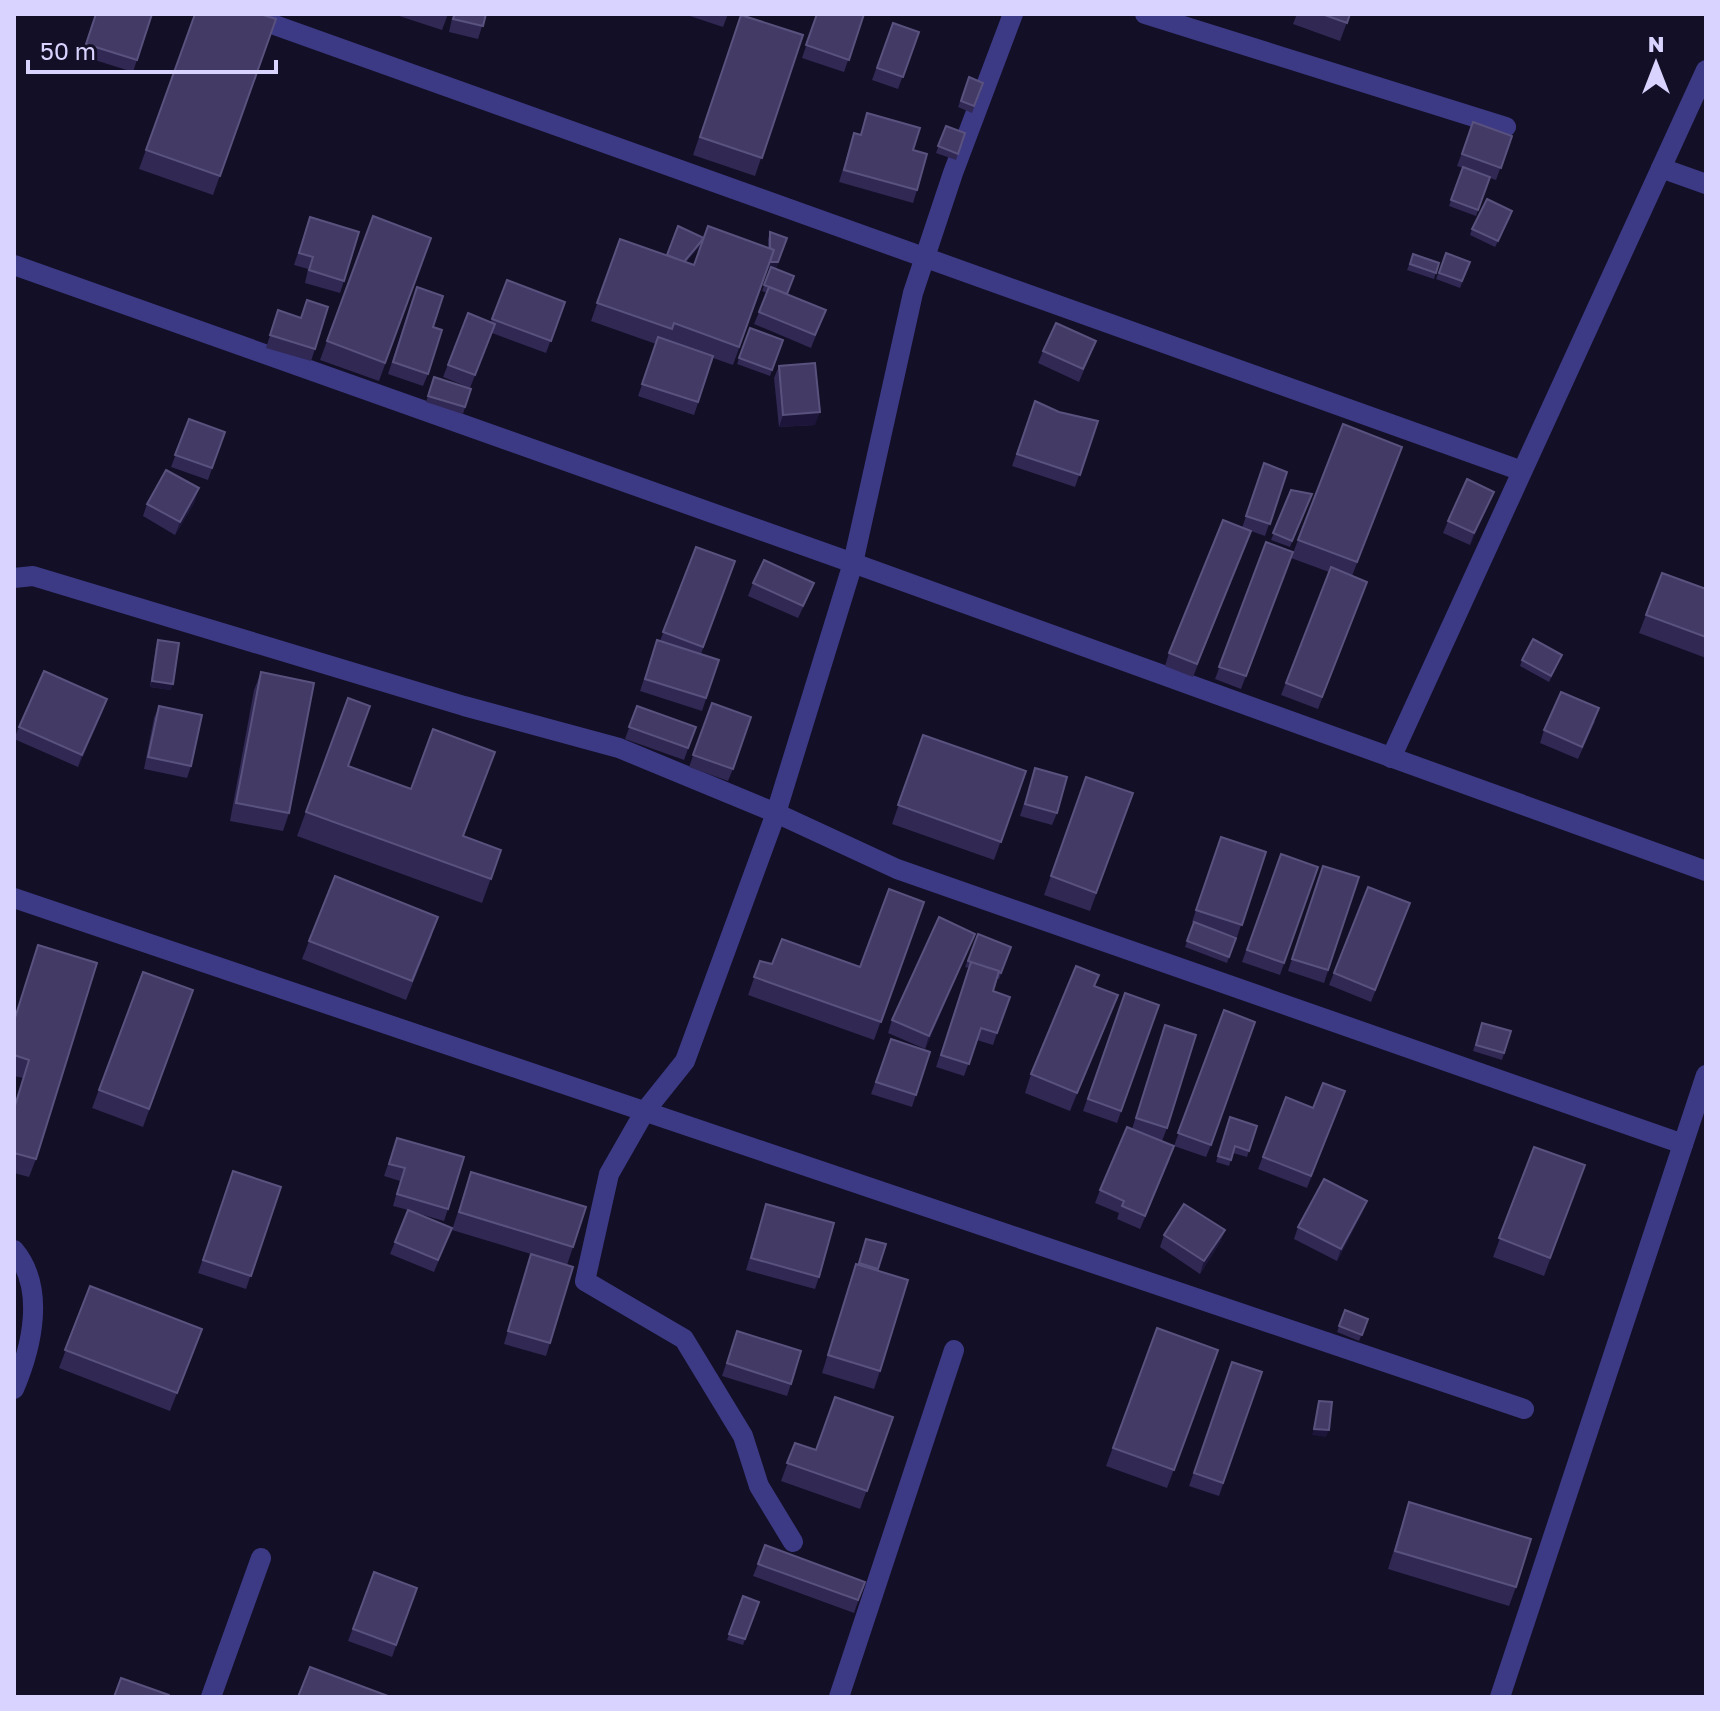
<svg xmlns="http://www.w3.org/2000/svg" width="1720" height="1711" viewBox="0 0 1720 1711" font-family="'Golos Text',sans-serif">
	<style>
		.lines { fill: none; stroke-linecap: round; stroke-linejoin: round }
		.minor { stroke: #3d3a85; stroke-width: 20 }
		.wall { fill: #312854; fill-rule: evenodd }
		.shaded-wall { fill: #1d163a }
		.building { fill: #433a66; stroke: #5a527e; stroke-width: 2 }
	</style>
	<rect width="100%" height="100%" fill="#130f26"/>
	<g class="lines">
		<g class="minor">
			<path d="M244,14L1522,471"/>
			<path d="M1145,14L1506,127"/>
			<path d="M1661,168L1706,184"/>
			<path d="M14,265L853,563L1706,871"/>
			<path d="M14,578L33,576L464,706L619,748L776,813L897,869L1683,1144"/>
			<path d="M1391,758L1706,70"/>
			<path d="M14,898L1524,1409"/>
			<path d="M14,1250C46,1288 32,1347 14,1389"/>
			<path d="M793,1542L759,1486L743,1436L684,1339L585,1281L609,1174L645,1111L685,1061L776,813L853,563L913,293L953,173L1013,14"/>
			<path d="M211,1697L261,1558"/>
			<path d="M839,1697L954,1350"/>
			<path d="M1500,1697L1706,1075"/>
		</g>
	</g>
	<g class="wall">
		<path d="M95,14H152L133,72L82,56Z"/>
		<path d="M195,14L276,19L213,195L139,169Z"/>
		<path d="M393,14H448L442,30Z"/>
		<path d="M453,14H486L478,39L449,32Z"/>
		<path d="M684,14H728L723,27Z"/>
		<path d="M817,14H864L844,72L802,58Z"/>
		<path d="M1297,14H1350L1340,41L1293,24Z"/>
		<path d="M741,15L803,35L755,176L693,155Z"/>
		<path d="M893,23L919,32L898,89L872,80Z"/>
		<path d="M969,77L983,83L972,113L958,107Z"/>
		<path d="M867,113L913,150L917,190L913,203L839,182L854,133L860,135Z"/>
		<path d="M1473,122L1512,136L1496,180L1490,178L1476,216L1449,206L1463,168L1457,166Z"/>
		<path d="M946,126L965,133L956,160L936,153Z"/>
		<path d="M373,216L431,238L379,381L320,360Z"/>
		<path d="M310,217L344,281L340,293L305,283L308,269L294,265Z"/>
		<path d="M1510,218L1495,247L1470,235L1472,229Z"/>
		<path d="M770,232L787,238L776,268H774L787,294L826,310L811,348L754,324L767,293L762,291L771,268H768L733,365L713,358L694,415L638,396L656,344L591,321L620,239L667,255L704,238L768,248V239ZM702,244L694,265L686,262Z"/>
		<path d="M1446,253L1470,262L1460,288L1436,279Z"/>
		<path d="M1413,254L1439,263L1434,279L1407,270Z"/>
		<path d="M507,280L565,302L546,353L492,333L470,388L443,377L468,313L491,322Z"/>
		<path d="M412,300L433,327L428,374L423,386L388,374Z"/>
		<path d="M278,310L301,318L315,349L311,361L266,348Z"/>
		<path d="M750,328L783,340L770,376L737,364Z"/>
		<path d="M1096,341L1079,382L1038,363L1043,351Z"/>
		<path d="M779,366L815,425L779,427L774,378Z"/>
		<path d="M434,377L471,389L463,414L426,402Z"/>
		<path d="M1035,401L1059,412L1098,421L1075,487L1012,466Z"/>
		<path d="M189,419L225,432L208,480L171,467Z"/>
		<path d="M1343,424L1402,447L1352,576L1367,582L1318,709L1281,695L1329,572L1291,558Z"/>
		<path d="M1264,463L1287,472L1265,536L1251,531L1193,677L1165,666L1169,653L1242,528Z"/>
		<path d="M1291,490L1312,494L1290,547L1271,540Z"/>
		<path d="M1494,492L1470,545L1443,533L1448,521Z"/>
		<path d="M195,501L175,535L143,516L147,504Z"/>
		<path d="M1266,542L1293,552L1241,689L1215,679Z"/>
		<path d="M696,547L735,561L701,654L719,660L702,711L640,691L657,640L660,641Z"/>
		<path d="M1662,573L1706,589V658L1639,633Z"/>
		<path d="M753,583L809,595L798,618L748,596Z"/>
		<path d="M158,640L171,690L150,687L156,646Z"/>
		<path d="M1562,655L1549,682L1520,666L1522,660Z"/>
		<path d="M261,672L289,813L283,831L230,821L254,690Z"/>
		<path d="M348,698L349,766L464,836L501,850L482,903L297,836Z"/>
		<path d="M712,703L733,769L728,781L689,767Z"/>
		<path d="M159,706L191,766L187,778L144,769L154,718Z"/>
		<path d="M637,706L696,727L684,760L625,739Z"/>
		<path d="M103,711L78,767L14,739L19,727Z"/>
		<path d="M1595,721L1578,759L1540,743L1544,730Z"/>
		<path d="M923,735L1026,771L994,860L892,824Z"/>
		<path d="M1035,768L1057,813L1052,825L1020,816Z"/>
		<path d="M1086,777L1133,793L1090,911L1044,895Z"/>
		<path d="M1221,837L1266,852L1237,937L1213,929L1236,938L1227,963L1185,947L1194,923L1192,922Z"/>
		<path d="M1281,854L1318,867L1280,975L1242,962Z"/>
		<path d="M1323,866L1359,877L1324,983L1288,971Z"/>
		<path d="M1368,887L1410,903L1371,1002L1329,985Z"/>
		<path d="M924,902L874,1040L748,995L760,961L772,964L860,967Z"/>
		<path d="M975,934L925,1049L888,1033L892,1020Z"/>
		<path d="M978,934L1011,947L999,979H997L993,991L997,1033L993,1045L977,1040L964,1076L936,1067L969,968L965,967Z"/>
		<path d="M432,935L406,1000L302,959L309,941Z"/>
		<path d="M38,945L36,1159L29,1177L14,1173V1106L23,1078L14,1076V1019Z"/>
		<path d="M143,972L193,990L143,1127L92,1108Z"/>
		<path d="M1095,986L1111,1013L1070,1111L1025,1093L1031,1074Z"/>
		<path d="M1125,993L1159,1005L1117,1123L1083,1111Z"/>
		<path d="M1224,1010L1211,1145L1206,1157L1174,1146Z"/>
		<path d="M1482,1023L1511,1031L1502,1060L1473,1051Z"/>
		<path d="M1161,1038L1167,1128L1162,1141L1149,1136L1170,1159L1140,1229L1117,1219L1119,1213L1095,1203L1100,1190L1132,1129Z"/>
		<path d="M891,1039L930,1052L912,1107L871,1094Z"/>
		<path d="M1345,1091L1307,1188L1258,1169L1286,1097L1313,1108Z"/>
		<path d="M1230,1117L1257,1126L1247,1157L1233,1153L1229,1166L1216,1162Z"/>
		<path d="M397,1138L448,1209L444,1221L409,1211L452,1228L434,1272L390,1254L408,1210L393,1206L400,1181L384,1176Z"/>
		<path d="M1534,1147L1585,1165L1544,1276L1493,1257Z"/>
		<path d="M233,1171L281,1187L246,1289L198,1273Z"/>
		<path d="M471,1172L573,1247L567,1265L550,1343L546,1356L504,1344L531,1254L452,1230Z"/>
		<path d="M1367,1201L1362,1213L1337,1261L1294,1239L1298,1227Z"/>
		<path d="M766,1204L819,1277L815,1289L746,1270Z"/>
		<path d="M1225,1230L1220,1242L1200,1274L1160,1247L1164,1235Z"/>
		<path d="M866,1239L886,1244L877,1270L880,1371L874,1389L822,1373L850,1282L856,1264H858Z"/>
		<path d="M90,1286L202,1329L170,1411L59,1368Z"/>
		<path d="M1345,1310L1368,1319L1359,1341L1337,1332Z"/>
		<path d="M1157,1328L1218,1350L1167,1488L1106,1466Z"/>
		<path d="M737,1331L791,1384L787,1396L722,1376Z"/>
		<path d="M1232,1362L1262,1372L1219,1496L1189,1486Z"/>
		<path d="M893,1417L860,1509L781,1481L795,1443L816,1450Z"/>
		<path d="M1409,1502L1516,1587L1509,1606L1388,1569Z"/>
		<path d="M758,1564L865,1582L854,1613L753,1576Z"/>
		<path d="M374,1572L417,1588L392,1657L348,1641Z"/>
		<path d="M743,1596L759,1602L743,1645L727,1640Z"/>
	</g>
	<g class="shaded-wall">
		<path d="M704,238L702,244L681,268L684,262Z"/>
		<path d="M770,262H778L776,268H768Z"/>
		<path d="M820,412L815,425L779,427L783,415Z"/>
		<path d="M199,488L195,501L175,535L180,522Z"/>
		<path d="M1494,492L1489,504L1470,545L1474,533Z"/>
		<path d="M152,681L173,684L171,690L150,687Z"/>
		<path d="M107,699L103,711L78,767L82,755Z"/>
		<path d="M975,934L970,946L925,1049L929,1036Z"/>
		<path d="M1118,995L1111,1013L1070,1111L1077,1093Z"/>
		<path d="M1367,1201L1362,1213L1337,1261L1341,1249Z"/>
		<path d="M1225,1230L1220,1242L1200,1274L1204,1261Z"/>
		<path d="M1314,1429L1329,1430L1326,1437L1312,1435Z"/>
	</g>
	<g class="building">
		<path d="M96,14H152L137,60L86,44Z"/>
		<path d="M195,14H260L276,19L220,176L146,150Z"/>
		<path d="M455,14H486L483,26L453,19Z"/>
		<path d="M817,14H864L849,60L806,45Z"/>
		<path d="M1322,14H1350L1347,23Z"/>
		<path d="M741,15L803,35L762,158L700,137Z"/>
		<path d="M893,23L919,32L903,77L877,68Z"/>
		<path d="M969,77L983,83L974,106L961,101Z"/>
		<path d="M867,113L920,128L913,150L927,154L917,190L844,170L854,133L861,135Z"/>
		<path d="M1473,122L1512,136L1501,168L1462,154Z"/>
		<path d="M946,126L965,133L958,154L938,146Z"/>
		<path d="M1463,167L1490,177L1478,210L1451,200Z"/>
		<path d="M1487,199L1512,211L1498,241L1472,229Z"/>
		<path d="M373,216L431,238L385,363L327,341Z"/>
		<path d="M310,217L359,232L344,281L309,270L313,257L299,253Z"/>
		<path d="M678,226L704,238L684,262L667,255Z"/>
		<path d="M708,226L774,250L739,347L674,323L672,329L597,303L620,239L694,265Z"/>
		<path d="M770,232L787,238L778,262H770L774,250L770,248Z"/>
		<path d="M1446,253L1470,262L1462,281L1439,273Z"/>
		<path d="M1413,254L1439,263L1436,273L1410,264Z"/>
		<path d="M771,267L794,276L787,294L764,285Z"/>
		<path d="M507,280L565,302L551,341L492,319Z"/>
		<path d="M417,287L443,296L433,327L442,330L428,374L393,362Z"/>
		<path d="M769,287L826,310L815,335L759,312Z"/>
		<path d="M307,300L328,307L315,349L270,335L278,310L301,318Z"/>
		<path d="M468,313L495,324L475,375L448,365Z"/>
		<path d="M1056,323L1096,341L1083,369L1043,351Z"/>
		<path d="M750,328L783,340L772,370L739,358Z"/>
		<path d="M658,337L713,356L698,402L642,384Z"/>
		<path d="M815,363L820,412L783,415L779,366Z"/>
		<path d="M434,377L471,389L465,407L428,396Z"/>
		<path d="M1035,401L1059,412L1098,421L1080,475L1017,454Z"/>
		<path d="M189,419L225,432L212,468L175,455Z"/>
		<path d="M1343,424L1402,447L1357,562L1298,540Z"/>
		<path d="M1264,463L1287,472L1270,524L1246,516Z"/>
		<path d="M166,470L199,488L180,522L147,504Z"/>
		<path d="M1467,479L1494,492L1474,533L1448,521Z"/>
		<path d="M1291,490L1312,494L1292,541L1273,533Z"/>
		<path d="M1223,520L1251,531L1197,664L1169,653Z"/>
		<path d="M1266,542L1293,552L1246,676L1219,667Z"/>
		<path d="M696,547L735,561L703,647L663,632Z"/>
		<path d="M764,560L814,583L803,606L753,583Z"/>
		<path d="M1331,567L1367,582L1322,697L1286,683Z"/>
		<path d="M1662,573L1706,589V637L1646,615Z"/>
		<path d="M1533,639L1562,655L1551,676L1522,660Z"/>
		<path d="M158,640L179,643L173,684L152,681Z"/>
		<path d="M657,640L719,660L706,698L645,679Z"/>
		<path d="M44,671L107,699L82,755L19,727Z"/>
		<path d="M261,672L314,683L289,813L236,803Z"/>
		<path d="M1561,692L1599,708L1582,747L1544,730Z"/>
		<path d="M348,698L370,706L348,766L411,789L433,729L495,752L463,836L501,850L491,879L306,812Z"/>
		<path d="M712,703L751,717L733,769L693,755Z"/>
		<path d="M159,706L202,715L191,766L148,757Z"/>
		<path d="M637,706L696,727L688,748L629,727Z"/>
		<path d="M923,735L1026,771L1001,842L898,805Z"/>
		<path d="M1035,768L1067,777L1057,813L1025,804Z"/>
		<path d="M1086,777L1133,793L1096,893L1051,876Z"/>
		<path d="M1221,837L1266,852L1242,925L1196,910Z"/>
		<path d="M1281,854L1318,867L1284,963L1247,950Z"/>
		<path d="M1323,866L1359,877L1328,970L1292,959Z"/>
		<path d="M335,876L438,917L412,981L309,941Z"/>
		<path d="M1368,887L1410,903L1375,990L1334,973Z"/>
		<path d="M889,889L924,902L881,1022L754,977L760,961L772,964L782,939L860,967Z"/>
		<path d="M939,917L975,934L929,1036L892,1020Z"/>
		<path d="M1194,922L1236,938L1229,957L1187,941Z"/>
		<path d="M978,934L1011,947L1001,973L968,961Z"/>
		<path d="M38,945L97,963L36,1159L14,1153V1109L29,1060L14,1055V1021Z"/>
		<path d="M971,962L999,971L993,991L1010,997L997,1033L981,1028L969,1064L941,1055Z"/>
		<path d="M1076,966L1099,975L1094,986L1118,995L1077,1093L1031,1074Z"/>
		<path d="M143,972L193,990L149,1109L99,1090Z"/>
		<path d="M1125,993L1159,1005L1121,1111L1088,1099Z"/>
		<path d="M1224,1010L1255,1022L1211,1145L1178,1133Z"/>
		<path d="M1482,1023L1511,1031L1504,1053L1476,1045Z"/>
		<path d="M1165,1025L1196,1035L1167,1128L1136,1118Z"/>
		<path d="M891,1039L930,1052L916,1095L876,1082Z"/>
		<path d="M1323,1083L1345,1091L1311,1176L1263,1157L1286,1097L1313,1108Z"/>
		<path d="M1230,1117L1257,1126L1249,1151L1235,1146L1231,1160L1218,1156Z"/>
		<path d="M1127,1127L1174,1146L1145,1216L1122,1206L1124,1201L1100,1190Z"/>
		<path d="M397,1138L464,1157L448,1209L397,1194L405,1168L389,1164Z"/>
		<path d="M1534,1147L1585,1165L1550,1258L1499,1238Z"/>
		<path d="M233,1171L281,1187L251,1276L203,1260Z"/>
		<path d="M471,1172L586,1207L573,1247L459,1212Z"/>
		<path d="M1324,1179L1367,1201L1341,1249L1298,1227Z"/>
		<path d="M766,1204L834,1223L819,1277L751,1258Z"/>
		<path d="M1184,1204L1225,1230L1204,1261L1164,1235Z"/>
		<path d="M408,1210L452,1228L438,1260L395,1242Z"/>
		<path d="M866,1239L886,1244L878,1269L859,1263Z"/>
		<path d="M531,1254L573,1267L550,1343L508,1331Z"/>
		<path d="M856,1264L908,1280L880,1371L828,1355Z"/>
		<path d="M90,1286L202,1329L177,1393L65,1350Z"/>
		<path d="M1345,1310L1368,1319L1362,1335L1339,1326Z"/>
		<path d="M1157,1328L1218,1350L1174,1470L1113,1448Z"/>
		<path d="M737,1331L801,1351L791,1384L727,1363Z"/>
		<path d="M1232,1362L1262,1372L1223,1483L1194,1473Z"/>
		<path d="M835,1397L893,1417L867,1491L787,1463L795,1443L816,1450Z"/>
		<path d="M1319,1401L1332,1402L1329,1430L1314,1429Z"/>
		<path d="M1409,1502L1531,1539L1516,1587L1395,1551Z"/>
		<path d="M765,1545L865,1582L858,1600L758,1564Z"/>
		<path d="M374,1572L417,1588L396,1645L353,1629Z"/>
		<path d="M743,1596L759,1602L745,1639L729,1634Z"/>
		<path d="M310,1667L388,1696V1697H298Z"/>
		<path d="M121,1678L169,1695V1697H114Z"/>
	</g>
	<rect width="1720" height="1711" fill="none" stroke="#d9d4ff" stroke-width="32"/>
	<g transform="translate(1656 64)" stroke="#130f26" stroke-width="6" paint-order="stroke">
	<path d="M0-6L14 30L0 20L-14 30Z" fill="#d9d4ff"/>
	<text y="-12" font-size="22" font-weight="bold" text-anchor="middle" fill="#d9d4ff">N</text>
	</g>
	<path d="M28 60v12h248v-12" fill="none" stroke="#d9d4ff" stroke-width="4"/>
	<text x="40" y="60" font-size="24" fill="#d9d4ff" stroke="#130f26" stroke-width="6" paint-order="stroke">50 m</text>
</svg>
